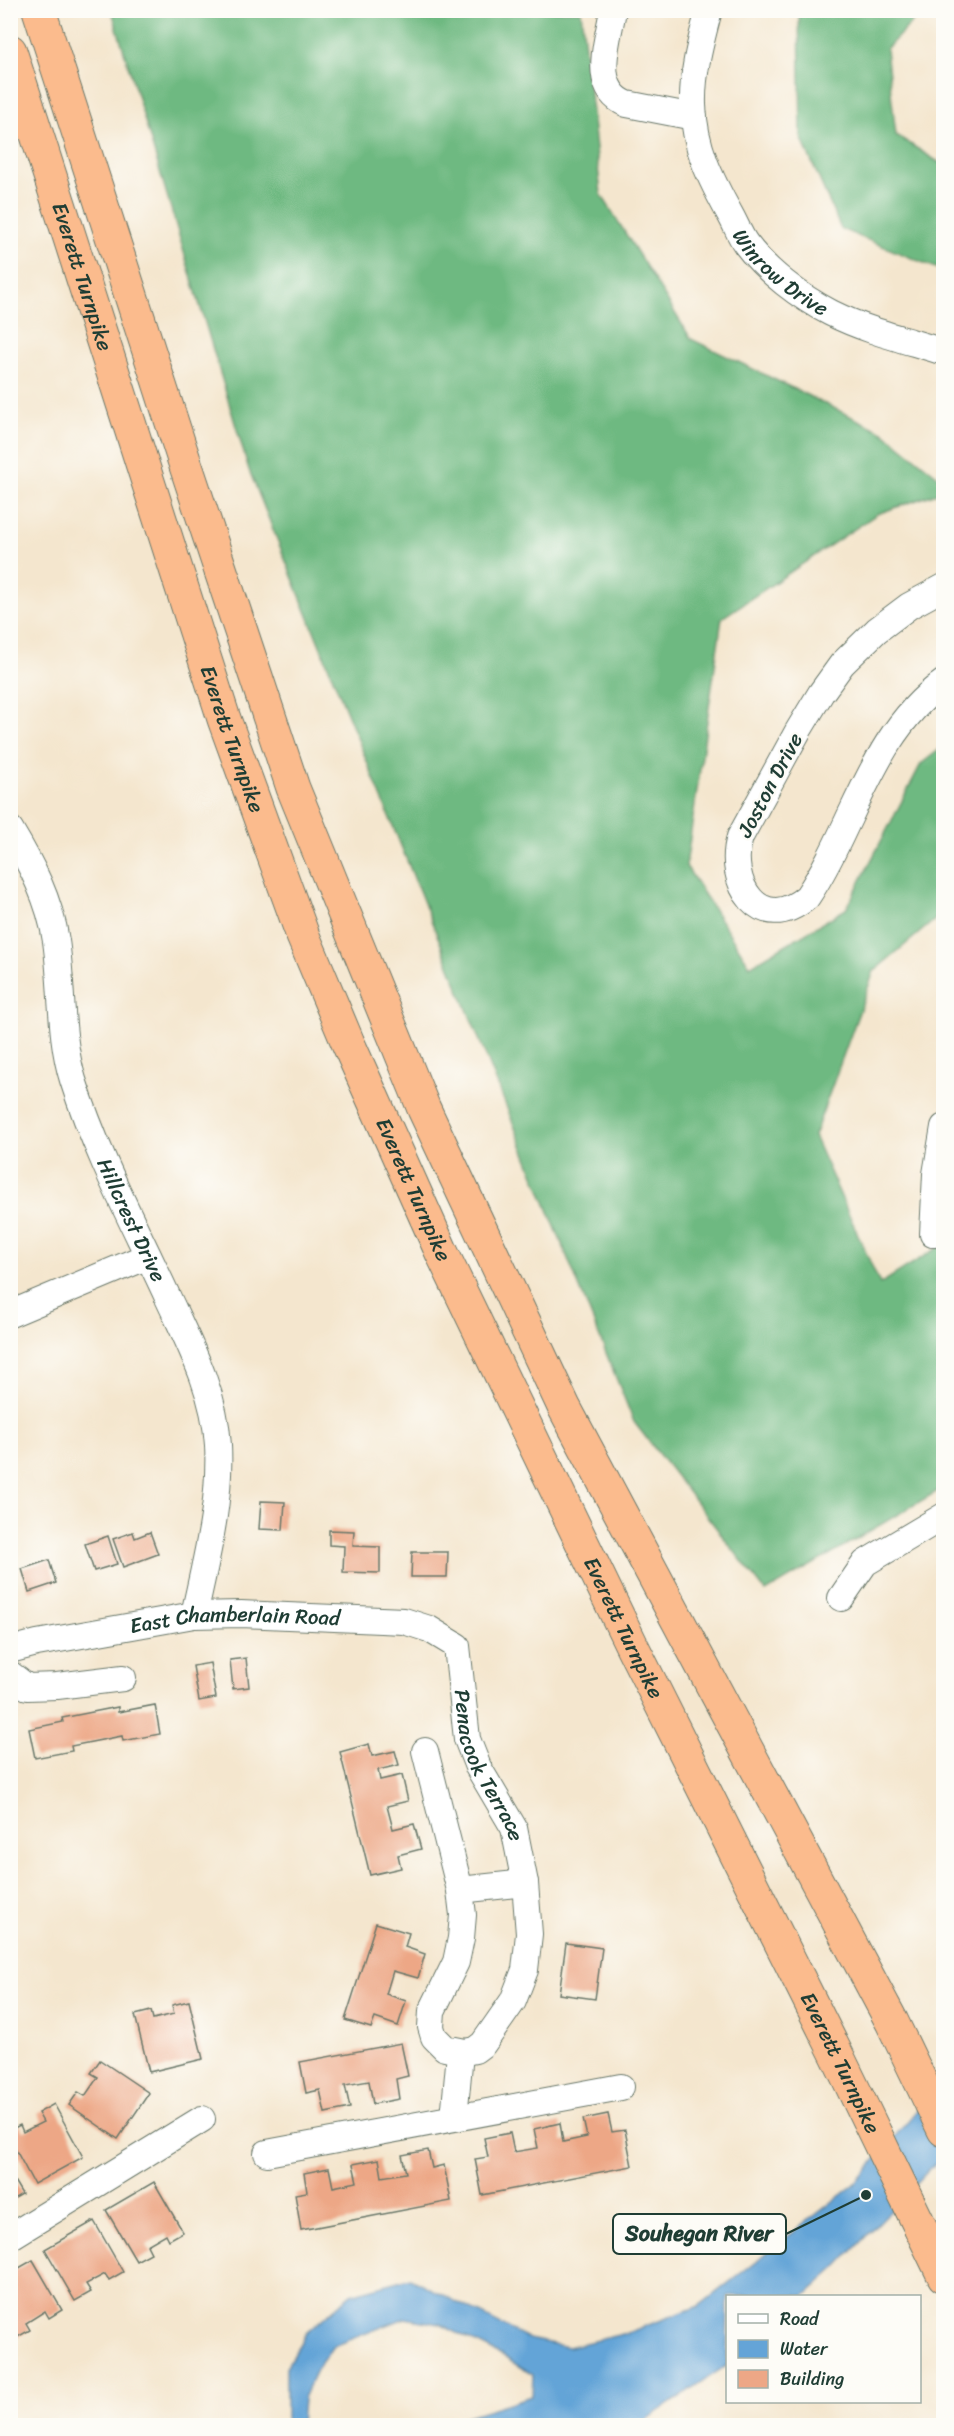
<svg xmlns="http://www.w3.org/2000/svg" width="954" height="2436" viewBox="0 0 954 2436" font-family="Sriracha,sans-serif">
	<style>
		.forest { fill: #6eb981; stroke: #467b5a; stroke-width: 1.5 }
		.water { fill: #64a4d7; stroke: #427086; stroke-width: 1.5 }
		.building { fill: #eda786 }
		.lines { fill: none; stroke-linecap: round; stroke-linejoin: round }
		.minor-casing { stroke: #6a786a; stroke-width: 28 }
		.highway-casing { stroke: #6a786a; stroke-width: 35 }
		.minor { stroke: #fff; stroke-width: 26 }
		.highway { stroke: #fbbb8d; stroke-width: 33 }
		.labels { text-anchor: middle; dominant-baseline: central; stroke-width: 5; stroke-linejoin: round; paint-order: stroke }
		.street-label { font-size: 21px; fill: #1f3d34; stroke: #fdfcf7 }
		.leader { fill: none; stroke: #1f3d34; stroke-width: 2 }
		.callout-dot { fill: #1f3d34; stroke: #fdfcf7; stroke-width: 2 }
		.callout { fill: #fdfcf7; stroke: #1f3d34; stroke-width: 2 }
		.callout-label { font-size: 22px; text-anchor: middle; font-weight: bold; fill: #1f3d34 }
	</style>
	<rect width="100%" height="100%" fill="#fdfcf7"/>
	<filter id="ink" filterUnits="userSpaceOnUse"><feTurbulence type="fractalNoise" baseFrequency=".0167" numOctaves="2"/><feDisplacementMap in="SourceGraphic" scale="12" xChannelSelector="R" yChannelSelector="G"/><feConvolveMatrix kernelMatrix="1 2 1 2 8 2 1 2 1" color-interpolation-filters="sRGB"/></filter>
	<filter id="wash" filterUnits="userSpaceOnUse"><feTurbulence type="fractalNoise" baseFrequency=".008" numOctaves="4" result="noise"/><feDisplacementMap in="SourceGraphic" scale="24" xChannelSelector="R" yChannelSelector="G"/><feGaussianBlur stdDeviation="1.35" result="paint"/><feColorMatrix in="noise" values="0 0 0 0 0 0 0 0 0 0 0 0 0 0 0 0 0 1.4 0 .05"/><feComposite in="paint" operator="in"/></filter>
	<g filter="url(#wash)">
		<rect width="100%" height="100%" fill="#f4e6ce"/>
		<g class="forest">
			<path d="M112,11H581L601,194L691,339L883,432L943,480V491L877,514L722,618L686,866L750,966L846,909L921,764L944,746L943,913L874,971L814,1136L880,1284L943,1244V1488L766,1592L634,1422L249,470Z"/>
			<path d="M799,11H923L886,49L896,135L943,165V271L841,229L801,137Z"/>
		</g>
		<path class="water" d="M943,2079V2155L836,2268L805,2296H728L727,2365L638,2425H443L448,2422L532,2396L533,2375L504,2357L440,2324L405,2318L333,2346L316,2370L303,2398L301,2425H286V2367L306,2333L351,2294L410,2278L529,2339L568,2347L627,2333L699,2306L855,2184Z"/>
		<g id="blocks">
			<g class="building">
				<path d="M261,1501L285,1502L283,1530L259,1529Z"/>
				<path d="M329,1530L354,1531L353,1546L380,1547V1573L343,1572L344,1546L329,1545Z"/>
				<path d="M133,1532L135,1538L150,1532L158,1554L123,1567L113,1539Z"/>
				<path d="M108,1536L117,1564L94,1571L85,1544Z"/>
				<path d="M412,1552H448L447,1577H411Z"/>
				<path d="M49,1560L56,1583L29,1592L22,1569Z"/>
				<path d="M246,1658L249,1687L233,1689L230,1660Z"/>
				<path d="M210,1663L216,1698L199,1701L193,1666Z"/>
				<path d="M155,1705L160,1734L123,1741L122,1736L71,1746L72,1751L35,1758L29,1729L63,1722L62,1718L118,1707V1712Z"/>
				<path d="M369,1744L372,1756L395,1751L399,1765L378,1770L380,1780L402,1775L408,1801L387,1806L393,1829L414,1824L421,1849L398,1855L401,1868L370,1875L340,1752Z"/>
				<path d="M376,1923L409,1933L405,1947L425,1954L418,1978L393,1971L386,1994L406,2001L398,2026L375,2018L371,2028L345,2020Z"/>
				<path d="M566,1943L602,1948L595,1999L559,1994Z"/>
				<path d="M189,2001L203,2059L149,2072L135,2015L151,2011L153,2019L174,2014L172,2005Z"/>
				<path d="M401,2043L408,2076L396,2079L399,2099L373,2104L369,2081L345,2085L350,2108L325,2113L320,2090L306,2093L300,2062Z"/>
				<path d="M100,2060L149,2093L118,2139L69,2105L78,2092L85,2096L98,2077L91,2073Z"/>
				<path d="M54,2104L83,2157L34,2184L10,2139V2130L20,2125L23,2132L43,2122L38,2113Z"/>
				<path d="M608,2114L612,2132L625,2130L632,2166L482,2195L475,2159L488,2157L484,2138L510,2133L514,2152L538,2148L534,2129L560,2123L563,2142L587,2137L583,2119Z"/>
				<path d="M428,2150L432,2168L444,2165L451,2201L301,2230L295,2194L307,2192L304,2173L329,2168L333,2187L357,2182L353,2164L379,2159L382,2177L406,2173L402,2155Z"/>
				<path d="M10,2174L22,2194L10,2201Z"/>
				<path d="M154,2182L183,2232L169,2240L166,2234L147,2245L151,2253L136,2261L106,2210Z"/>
				<path d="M94,2221L123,2272L109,2280L105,2274L86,2284L91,2292L75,2301L45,2249Z"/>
				<path d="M33,2260L62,2310L49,2318L45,2311L26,2323L30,2330L14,2339L10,2332V2273Z"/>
			</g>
		</g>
	</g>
	<g filter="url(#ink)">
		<use href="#blocks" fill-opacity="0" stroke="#6a786a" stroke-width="1.5"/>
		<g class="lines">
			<defs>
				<g id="minor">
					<path d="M613,10C608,41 590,89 627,104L694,117"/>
					<path id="s1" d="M709,10C701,41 692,72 693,105C694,147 711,180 731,216C736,225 740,236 746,244C767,272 800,297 831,313C867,331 906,340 944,352"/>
					<path d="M944,587L909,606L877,630L842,664L821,693L798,731L740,837C726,882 760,937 807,897C854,827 872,733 944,682"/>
					<path id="s2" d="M10,829C31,864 50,900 56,941C63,988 59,1035 73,1080C97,1156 136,1228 169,1300C191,1347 215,1393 218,1445C221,1503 206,1559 194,1615"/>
					<path d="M933,1234L936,1174L944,1127"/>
					<path d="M10,1314L148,1256"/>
					<path d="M841,1598L865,1563L944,1516"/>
					<path id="s3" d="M10,1650L37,1643L194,1615L241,1614L404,1621L429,1629L457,1646L467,1739L478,1767L514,1828L525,1883L529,1934L525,1970L513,2001L483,2044L475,2050L465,2052L445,2048L434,2037L431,2027L432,2011L456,1962L461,1938L463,1915L460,1890L425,1751"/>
					<path d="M10,1674L27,1687L57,1686L123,1678"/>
					<path d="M460,1890L525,1883"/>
					<path d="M454,2118L460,2053"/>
					<path d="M267,2153L621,2087"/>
					<path d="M10,2237L202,2119"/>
				</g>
				<g id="highway">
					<path d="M39,10L184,460L293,788L424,1109L564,1407L892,2022L944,2130"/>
					<path id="s4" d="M10,51L224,719L303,936L348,1043L442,1253L633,1648L837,2055L944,2276"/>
				</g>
			</defs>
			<use href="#minor" class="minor-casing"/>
			<use href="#highway" class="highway-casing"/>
			<use href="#minor" class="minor"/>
			<use href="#highway" class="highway"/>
		</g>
	</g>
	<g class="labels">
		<g class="street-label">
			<text stroke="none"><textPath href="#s1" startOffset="292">Winrow Drive</textPath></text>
			<text stroke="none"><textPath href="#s4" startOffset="237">Everett Turnpike</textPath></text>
			<text stroke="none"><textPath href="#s4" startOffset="723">Everett Turnpike</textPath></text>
			<text transform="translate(770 785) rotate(-62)">Joston Drive</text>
			<text stroke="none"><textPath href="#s4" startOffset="1209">Everett Turnpike</textPath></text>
			<text stroke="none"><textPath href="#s2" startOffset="414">Hillcrest Drive</textPath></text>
			<text stroke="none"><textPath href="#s3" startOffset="228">East Chamberlain Road</textPath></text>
			<text stroke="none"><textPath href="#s4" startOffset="1695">Everett Turnpike</textPath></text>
			<text stroke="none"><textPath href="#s3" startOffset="582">Penacook Terrace</textPath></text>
			<text stroke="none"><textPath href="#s4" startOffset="2181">Everett Turnpike</textPath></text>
		</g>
	</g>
	<path class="leader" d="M866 2195L786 2234"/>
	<circle class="callout-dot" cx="866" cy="2195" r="6"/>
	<rect class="callout" x="613" y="2214" width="173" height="40" rx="6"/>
	<g class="callout-label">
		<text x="699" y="2241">Souhegan River</text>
	</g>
	<rect width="954" height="2436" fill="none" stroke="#fdfcf7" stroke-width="36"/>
	<rect x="726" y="2295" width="195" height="108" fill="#fdfcf7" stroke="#a4b0a9" stroke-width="1.5"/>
	<rect x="738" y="2314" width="30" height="9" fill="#ffffff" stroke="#a4b0a9" stroke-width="1.5"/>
	<text x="780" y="2325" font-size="18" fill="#1f3d34">Road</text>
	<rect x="738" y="2340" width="30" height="18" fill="#64a4d7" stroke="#a4b0a9" stroke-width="1.5"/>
	<text x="780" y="2355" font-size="18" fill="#1f3d34">Water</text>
	<rect x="738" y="2370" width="30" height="18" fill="#eda786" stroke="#a4b0a9" stroke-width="1.5"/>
	<text x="780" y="2385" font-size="18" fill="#1f3d34">Building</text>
</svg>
